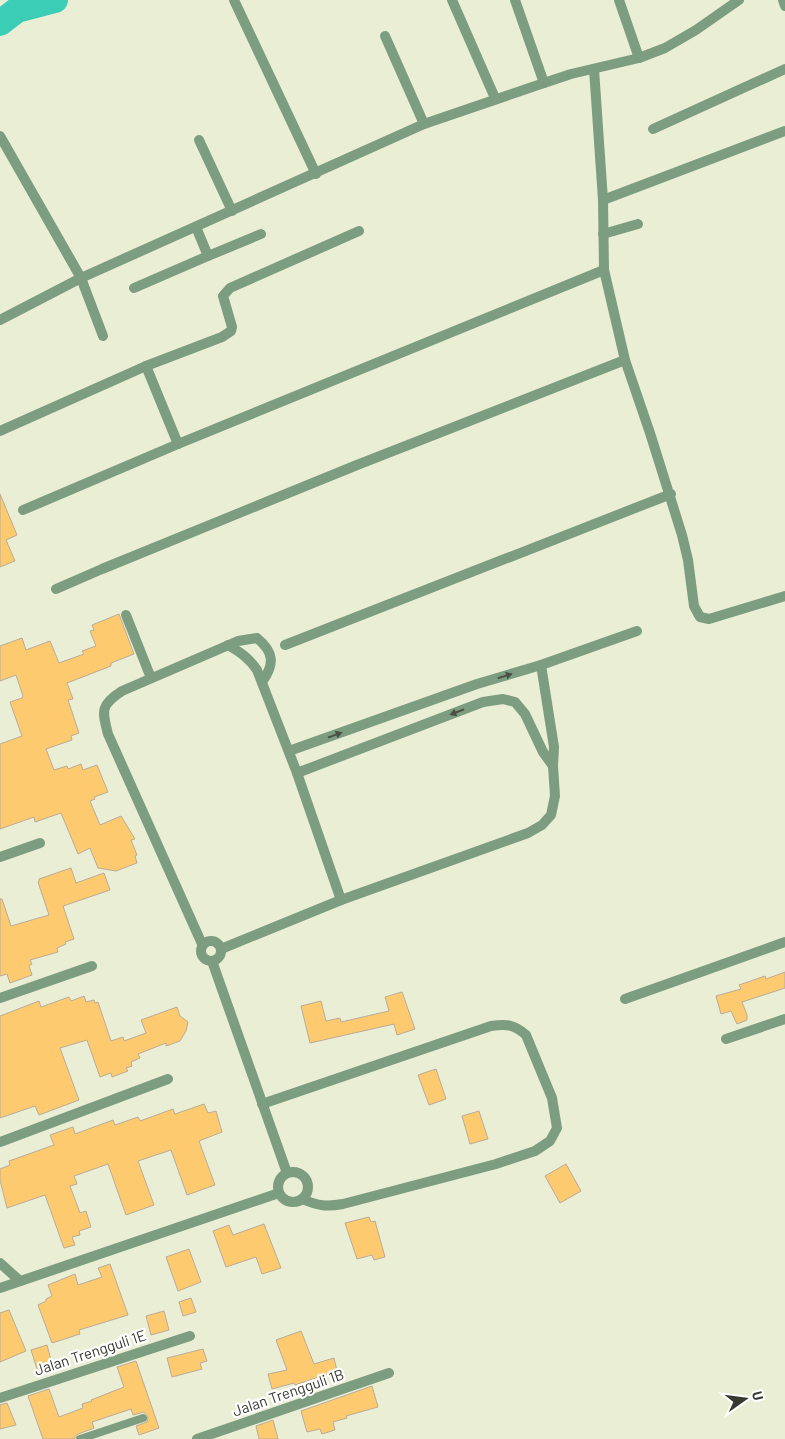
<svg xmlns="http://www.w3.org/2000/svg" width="785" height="1439" viewBox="0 0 785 1439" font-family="Barlow,sans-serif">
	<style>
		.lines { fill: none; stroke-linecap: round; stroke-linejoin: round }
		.river { stroke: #3ccdb7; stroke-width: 26 }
		.building { fill: #feca6f; stroke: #b9ac97 }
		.lane { stroke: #7d9d80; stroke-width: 8 }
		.street { stroke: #7d9d80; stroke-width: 10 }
		.oneway { fill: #485143 }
		.labels { text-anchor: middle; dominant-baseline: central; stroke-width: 4.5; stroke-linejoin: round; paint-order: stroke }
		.street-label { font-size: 15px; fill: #37382f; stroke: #fff }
	</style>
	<rect width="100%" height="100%" fill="#eaeed5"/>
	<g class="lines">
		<path class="river" d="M0,23L17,10L55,0"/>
	</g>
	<g class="building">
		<path d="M0,494L17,535L6,540L15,561L0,567Z"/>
		<path d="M119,614L134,654L111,663V666L67,683L73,699L68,700L79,733L71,736L72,740L46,749L54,770L67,766L68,769L81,764L83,770L97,765L108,792L94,797L95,799L90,801L100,825L121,816L135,839L131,840L137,855L135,856L137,863L116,871L98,868L90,848L78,854L61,813L35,822L34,817L0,829V744L22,736L10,702L22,698L23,696L16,675L0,681V646L22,638L26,650L50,641L59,663L84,654L82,651L96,646L90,631L94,630L92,625Z"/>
		<path d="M71,868L76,883L104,873L110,890L63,906L74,939L65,942L66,944L57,948L58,952L30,960L32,964L29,966L32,975L10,983L7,974L0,976V899H2L11,926L49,915L38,882L39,881V879Z"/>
		<path d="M785,972V988L742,1002L747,1015V1020L737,1024L731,1011L721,1014L716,996L741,989L739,985L765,976L766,979Z"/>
		<path d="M402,992L415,1029L397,1035L394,1024L310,1043L301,1006L321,1001L326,1021L340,1018L341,1022L389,1011L385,997Z"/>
		<path d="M84,996L86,1002L94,1000L95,1003L98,1002L111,1041L123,1037L124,1041L146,1033L141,1020L177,1007L180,1016L188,1022L186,1031L180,1041L166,1046V1043L138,1054L140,1058L131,1062L132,1066L126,1068L128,1071L112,1077L111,1073L100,1077L87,1040L60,1048L79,1100L39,1115L35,1106L0,1118V1016L39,1001L41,1007L69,997L71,1001Z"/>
		<path d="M436,1069L446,1099L429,1105L418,1075Z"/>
		<path d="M204,1104L208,1113L216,1111L222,1132L199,1141L215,1185L187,1195L171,1150L138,1161L154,1205L126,1215L108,1164L74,1176L77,1184L70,1186L80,1213L86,1211L91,1227L79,1231L80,1235L72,1237L75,1245L64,1248L45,1195L7,1208L0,1180V1169L10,1165L9,1161L54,1145L50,1135L73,1127L75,1134L113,1120L115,1125L138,1117L140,1121L173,1109L175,1114Z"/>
		<path d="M479,1111L488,1139L470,1144L462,1116Z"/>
		<path d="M566,1164L581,1191L560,1203L545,1176Z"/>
		<path d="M369,1217L371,1222L375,1221L385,1257L374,1260L372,1255L357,1259L345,1223Z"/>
		<path d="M264,1224L281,1268L262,1274L256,1257L226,1267L213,1231L229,1225L233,1235Z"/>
		<path d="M189,1249L201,1282L178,1291L166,1257Z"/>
		<path d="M110,1264L128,1315L79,1330L80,1334L52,1343L38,1305L46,1301V1299L52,1296L48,1285L75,1274L78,1285L102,1277L98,1268Z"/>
		<path d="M191,1298L196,1312L183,1316L179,1302Z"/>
		<path d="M9,1310L26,1351L0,1362V1313Z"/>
		<path d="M164,1311L169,1330L151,1335L146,1316Z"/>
		<path d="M301,1331L314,1364L334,1358L337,1371L295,1385L294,1383L272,1389L268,1374L287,1370L276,1340Z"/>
		<path d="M47,1345L54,1371L39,1375L31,1350Z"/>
		<path d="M203,1349L207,1361L200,1363L202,1369L172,1377L167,1358Z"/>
		<path d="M136,1361L159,1428L139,1435L136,1426L147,1422L148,1417L144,1412L133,1415L131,1409L92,1422L94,1428L78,1434L74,1439H43L28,1396L49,1389L59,1417L83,1408L82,1404L92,1401L91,1400L124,1387L117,1367Z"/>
		<path d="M372,1386L378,1407L346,1416L347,1418L333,1422L335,1430L322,1434L320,1429L307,1432L301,1411Z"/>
		<path d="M7,1403L16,1425L0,1429V1405Z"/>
		<path d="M273,1420L278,1439H259L256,1426Z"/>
	</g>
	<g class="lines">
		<path class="lane" d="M80,1439L143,1418"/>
		<g class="street">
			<path d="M234,0L316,174"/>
			<path d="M452,0L495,98"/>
			<path d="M515,0L544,83"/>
			<path d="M619,0L639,58"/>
			<path d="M783,0L785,6"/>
			<path d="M385,36L424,124"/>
			<path d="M594,69L603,200L604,270L625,360L650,433L682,535L688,560L694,606L700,617L709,619L785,596"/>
			<path d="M653,129L785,69"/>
			<path d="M0,136L81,278L103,336"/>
			<path d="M199,140L232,211"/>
			<path d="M603,200L785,131"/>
			<path d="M196,227L208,256L261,234"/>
			<path d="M603,234L638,224"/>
			<path d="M134,288L208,256"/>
			<path d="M0,320L81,278L424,124L544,83L571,74L639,58L665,48L696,30L739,0"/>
			<path d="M146,366L178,444"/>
			<path d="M0,431L146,366L222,337L231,331L232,327L223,296L230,288L359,231"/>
			<path d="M23,510L178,444L604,270"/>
			<path d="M56,589L102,569L357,465L625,360"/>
			<path d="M126,615L151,678"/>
			<path d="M228,645C240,652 249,658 257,670L297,773L341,900"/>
			<path d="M285,645L671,494"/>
			<path d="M541,665L637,631"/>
			<path d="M297,773L483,702L503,699L515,702L525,714L543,752L553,766"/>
			<path d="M0,857L40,843"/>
			<circle cx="211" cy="951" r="10"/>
			<path d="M202,944L108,734C102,711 100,705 122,691L238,641L257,638C274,652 275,664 262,682"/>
			<path d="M221,949L341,900L528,833L542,825L551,815L555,796L553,766L554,747L541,665L477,684L289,751"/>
			<path d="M212,961L287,1173"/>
			<path d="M0,998L92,966"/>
			<path d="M625,999L785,942"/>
			<path d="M726,1039L785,1019"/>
			<path d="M262,1104L491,1026C506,1024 514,1024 526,1035L552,1098L557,1128L550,1141L535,1151L496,1164L343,1204C326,1207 319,1206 302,1199"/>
			<path d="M0,1142L168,1079"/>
			<circle cx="293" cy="1187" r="15"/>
			<path d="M0,1263L20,1281"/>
			<path d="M0,1288L279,1193"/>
			<path d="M0,1398L190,1336"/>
			<path d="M197,1439L389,1373"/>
		</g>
	</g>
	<defs><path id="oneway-solid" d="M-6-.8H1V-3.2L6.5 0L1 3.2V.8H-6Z" transform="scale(1.25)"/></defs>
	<g class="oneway">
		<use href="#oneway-solid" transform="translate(505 676) rotate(-17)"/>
		<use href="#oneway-solid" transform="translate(457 712) rotate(159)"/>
		<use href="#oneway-solid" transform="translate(335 735) rotate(-20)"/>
	</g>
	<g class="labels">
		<g class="street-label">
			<text transform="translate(90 1352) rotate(-18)">Jalan Trengguli 1E</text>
			<text transform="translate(288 1392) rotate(-19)">Jalan Trengguli 1B</text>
		</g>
	</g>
	<g transform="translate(745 1399) rotate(76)" stroke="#ffffff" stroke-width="4" paint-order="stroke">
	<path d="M0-4L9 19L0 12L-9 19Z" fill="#37382f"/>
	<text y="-8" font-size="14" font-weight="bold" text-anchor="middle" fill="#37382f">U</text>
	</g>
</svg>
